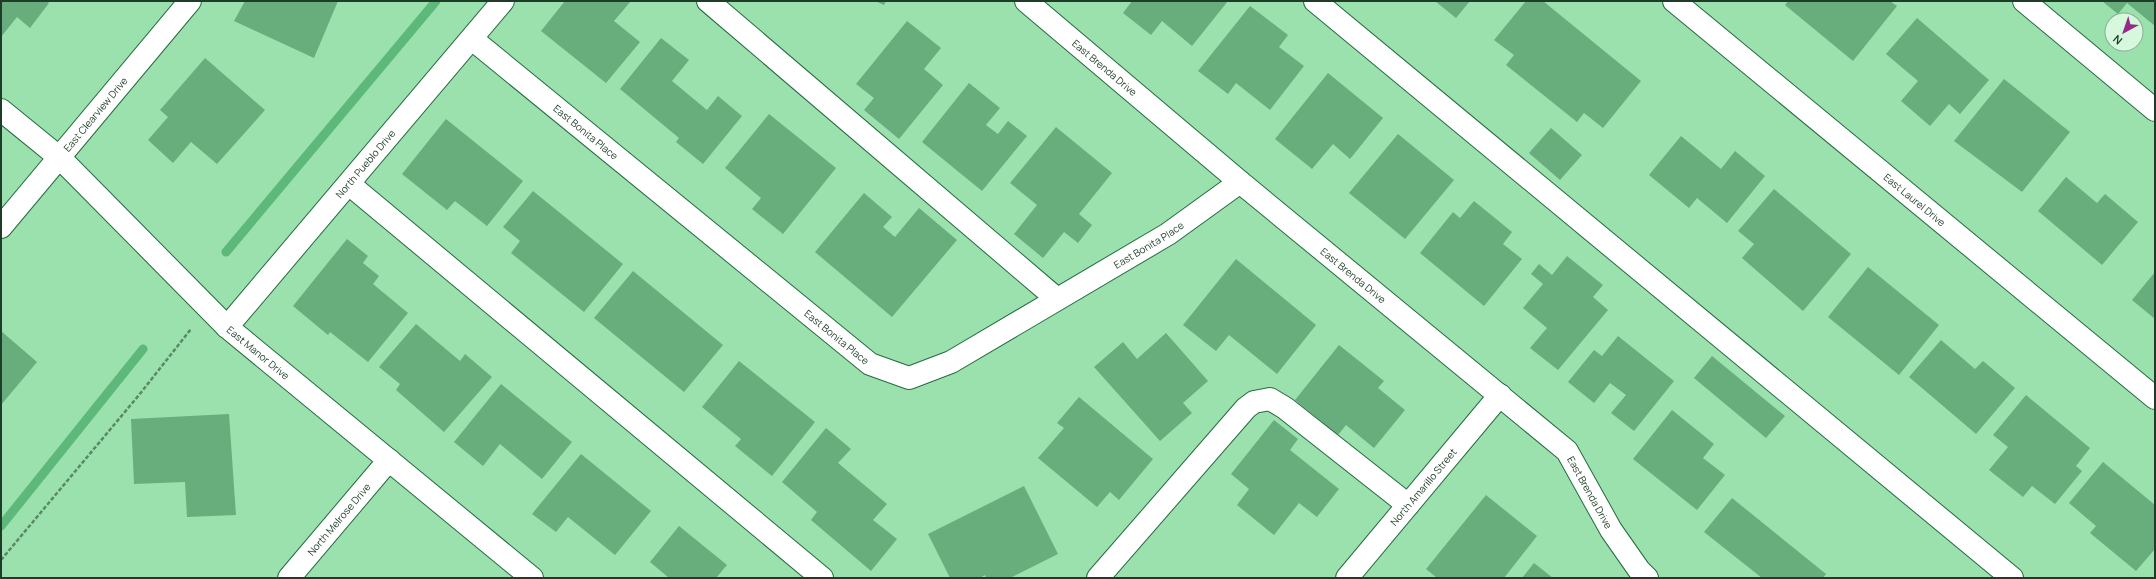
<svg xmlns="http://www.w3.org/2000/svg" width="2156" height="579" viewBox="0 0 2156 579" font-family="Manrope,sans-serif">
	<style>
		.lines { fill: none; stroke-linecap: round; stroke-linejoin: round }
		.stream { stroke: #5cb97a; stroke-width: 9 }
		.building { fill: #68ae7d }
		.minor-casing { stroke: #246b3f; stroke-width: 24 }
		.path { stroke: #598966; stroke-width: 2.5; stroke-dasharray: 4 2; stroke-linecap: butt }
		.minor { stroke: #fff; stroke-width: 22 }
		.labels { text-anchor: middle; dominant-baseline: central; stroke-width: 3.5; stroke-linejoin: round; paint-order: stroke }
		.street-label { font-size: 10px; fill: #1f3c28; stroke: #d6f9de }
	</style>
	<rect width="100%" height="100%" fill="#9ae1ad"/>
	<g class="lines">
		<g class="stream">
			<path d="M226,252L436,1"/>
			<path d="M1,526L143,349"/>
		</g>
	</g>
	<g class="building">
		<path d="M1,1H47L49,3L30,28L17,17L1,37Z"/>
		<path d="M245,1H338L314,58L234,21Z"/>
		<path d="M565,1H631L614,21L640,42L606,83L541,31Z"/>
		<path d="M875,1H886L884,5Z"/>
		<path d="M1132,1H1228L1192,46L1162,21L1151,35L1123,13Z"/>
		<path d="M1435,1H1470L1456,18Z"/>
		<path d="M1526,1H1543L1641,81L1603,128L1584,113L1577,122L1506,65L1514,55L1494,40Z"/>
		<path d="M1788,1H1890L1897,6L1853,61L1785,5Z"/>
		<path d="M2102,1H2155V26L2127,3L2118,14Z"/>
		<path d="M1250,6L1288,35L1279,47L1304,66L1270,110L1236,83L1228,94L1198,71Z"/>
		<path d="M1917,18L1989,80L1960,114L1949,104L1930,126L1901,101L1918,81L1886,54Z"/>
		<path d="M907,21L941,48L924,69L943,85L899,139L864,110L874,98L856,84Z"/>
		<path d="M661,38L689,60L672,81L707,110L718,96L742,116L703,164L676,142L679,138L620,89Z"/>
		<path d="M205,58L265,110L217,164L191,142L173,163L148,140L168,117L160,110Z"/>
		<path d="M1328,73L1383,118L1350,159L1333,144L1312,169L1275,139Z"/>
		<path d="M2004,79L2070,132L2022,192L1954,141Z"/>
		<path d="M969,83L1000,108L986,125L998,134L1008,121L1027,136L982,191L922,142Z"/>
		<path d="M769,114L836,168L783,234L752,209L761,198L725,168Z"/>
		<path d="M446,119L523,181L487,226L455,201L447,210L402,174Z"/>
		<path d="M1056,127L1112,173L1079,214L1092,225L1078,243L1064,232L1043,258L1014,234L1037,205L1010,183Z"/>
		<path d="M1551,128L1582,155L1560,180L1529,153Z"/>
		<path d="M1398,134L1454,180L1405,239L1349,193Z"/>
		<path d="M1681,136L1721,169L1735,151L1765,176L1727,223L1697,198L1689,208L1649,175Z"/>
		<path d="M2066,177L2097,203L2105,194L2138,222L2102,265L2038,211Z"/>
		<path d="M1774,189L1851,254L1803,311L1742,258L1754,244L1738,231Z"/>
		<path d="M533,191L623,264L584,312L511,253L520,241L503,227Z"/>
		<path d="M864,193L892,217L883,227L895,237L919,208L957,240L892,317L815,252Z"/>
		<path d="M1474,201L1512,232L1503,244L1522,259L1484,306L1420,253L1453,212L1460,218Z"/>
		<path d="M347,239L368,256L363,263L379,276L373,284L408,313L368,362L330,332L328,335L293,306Z"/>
		<path d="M1567,256L1603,285L1593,297L1608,310L1558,370L1530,348L1547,328L1523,308L1543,284L1531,274L1539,264L1552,275Z"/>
		<path d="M1236,259L1316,325L1277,374L1229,335L1216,351L1183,325Z"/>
		<path d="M1868,267L1939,325L1899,375L1828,317Z"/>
		<path d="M633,271L723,345L684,392L594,318Z"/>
		<path d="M2155,272V319L2132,300Z"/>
		<path d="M416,324L460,361L465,354L492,377L444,432L396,390L400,384L379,367Z"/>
		<path d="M1,331L37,362L1,405Z"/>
		<path d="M1166,333L1208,381L1183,403L1192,413L1160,441L1094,367L1123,342L1137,359Z"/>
		<path d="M1618,336L1674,381L1634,431L1611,413L1626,395L1610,383L1594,403L1568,382L1594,350L1602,356Z"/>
		<path d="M1941,340L1975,369L1983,361L2015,388L1976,434L1909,377Z"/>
		<path d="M1339,345L1384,381L1378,388L1405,410L1374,448L1346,425L1338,435L1295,400Z"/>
		<path d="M1712,356L1785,416L1766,438L1694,378Z"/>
		<path d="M739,361L815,422L772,476L735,446L741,439L702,407Z"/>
		<path d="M501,384L572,442L542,479L500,444L483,466L454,442Z"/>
		<path d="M2026,395L2090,448L2076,466L2082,471L2055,504L2032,486L2023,497L1989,470L2008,447L1993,435Z"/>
		<path d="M1079,397L1153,459L1119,500L1110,492L1097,507L1038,458L1064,428L1057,423Z"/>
		<path d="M1672,410L1714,444L1703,458L1725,475L1697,510L1633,459Z"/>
		<path d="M229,414L236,515L187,517L185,482L134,484L131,419Z"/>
		<path d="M1274,420L1298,439L1290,450L1339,489L1317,517L1299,503L1274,535L1237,505L1249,489L1231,474Z"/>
		<path d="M826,428L851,449L838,463L887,504L873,520L897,539L871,571L811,520L817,512L782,482Z"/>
		<path d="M581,454L651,511L615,555L568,517L556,532L532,514Z"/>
		<path d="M2103,462L2155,505V549L2136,571L2090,533L2096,526L2069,503Z"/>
		<path d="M1024,486L1058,554L1010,578H986L985,575L980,578H950L928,534Z"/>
		<path d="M1486,495L1537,536L1504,578H1437L1426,569Z"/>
		<path d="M1732,498L1826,574L1823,578H1762L1704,532Z"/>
		<path d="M679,526L727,565L716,578H669L650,562Z"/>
		<path d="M1534,563L1553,578H1522Z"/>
	</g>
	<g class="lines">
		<defs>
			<g id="minor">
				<path d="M708,1L1057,299"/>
				<path id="s1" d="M1026,1L1240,182L1567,451L1611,530L1639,570L1647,578"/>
				<path d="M1315,1L2012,578"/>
				<path id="s2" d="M1674,1L2155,398"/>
				<path d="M2024,1L2155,110"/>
				<path id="s3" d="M472,39L870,364L909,378L951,362L1168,234L1240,182"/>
				<path id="s4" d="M1,110L60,158L227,327L532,578"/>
				<path d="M349,184L822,578"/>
				<path id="s5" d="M1,227L190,1"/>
				<path id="s6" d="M227,327L503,1"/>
				<path id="s7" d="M289,578L389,460"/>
				<path d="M1098,578L1246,408L1254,402L1270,399L1285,408L1408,505"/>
				<path id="s8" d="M1347,578L1500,395"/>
			</g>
		</defs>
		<use href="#minor" class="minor-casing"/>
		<path class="path" d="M1,560L139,395L191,329"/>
		<use href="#minor" class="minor"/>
	</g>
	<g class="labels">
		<g class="street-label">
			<text stroke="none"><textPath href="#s1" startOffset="103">East Brenda Drive</textPath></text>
			<text stroke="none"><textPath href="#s5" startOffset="147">East Clearview Drive</textPath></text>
			<text stroke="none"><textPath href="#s3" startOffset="147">East Bonita Place</textPath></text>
			<text stroke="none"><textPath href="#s6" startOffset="214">North Pueblo Drive</textPath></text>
			<text stroke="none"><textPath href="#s2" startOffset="312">East Laurel Drive</textPath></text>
			<text stroke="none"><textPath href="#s3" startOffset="830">East Bonita Place</textPath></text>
			<text stroke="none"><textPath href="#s1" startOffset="427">East Brenda Drive</textPath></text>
			<text stroke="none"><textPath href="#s3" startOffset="471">East Bonita Place</textPath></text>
			<text stroke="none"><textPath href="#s4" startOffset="354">East Manor Drive</textPath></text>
			<text stroke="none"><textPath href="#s8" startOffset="119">North Amarillo Street</textPath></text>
			<text stroke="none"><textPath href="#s1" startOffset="751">East Brenda Drive</textPath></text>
			<text stroke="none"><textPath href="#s7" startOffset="77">North Melrose Drive</textPath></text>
		</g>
	</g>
	<rect width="2156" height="579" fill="none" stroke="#1f3c28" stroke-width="4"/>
	<g transform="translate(2124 32) rotate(220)"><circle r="19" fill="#d6f9de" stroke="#8dad95"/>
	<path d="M0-3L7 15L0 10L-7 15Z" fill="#962a8b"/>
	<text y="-6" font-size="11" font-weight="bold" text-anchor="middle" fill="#1f3c28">N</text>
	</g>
</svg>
